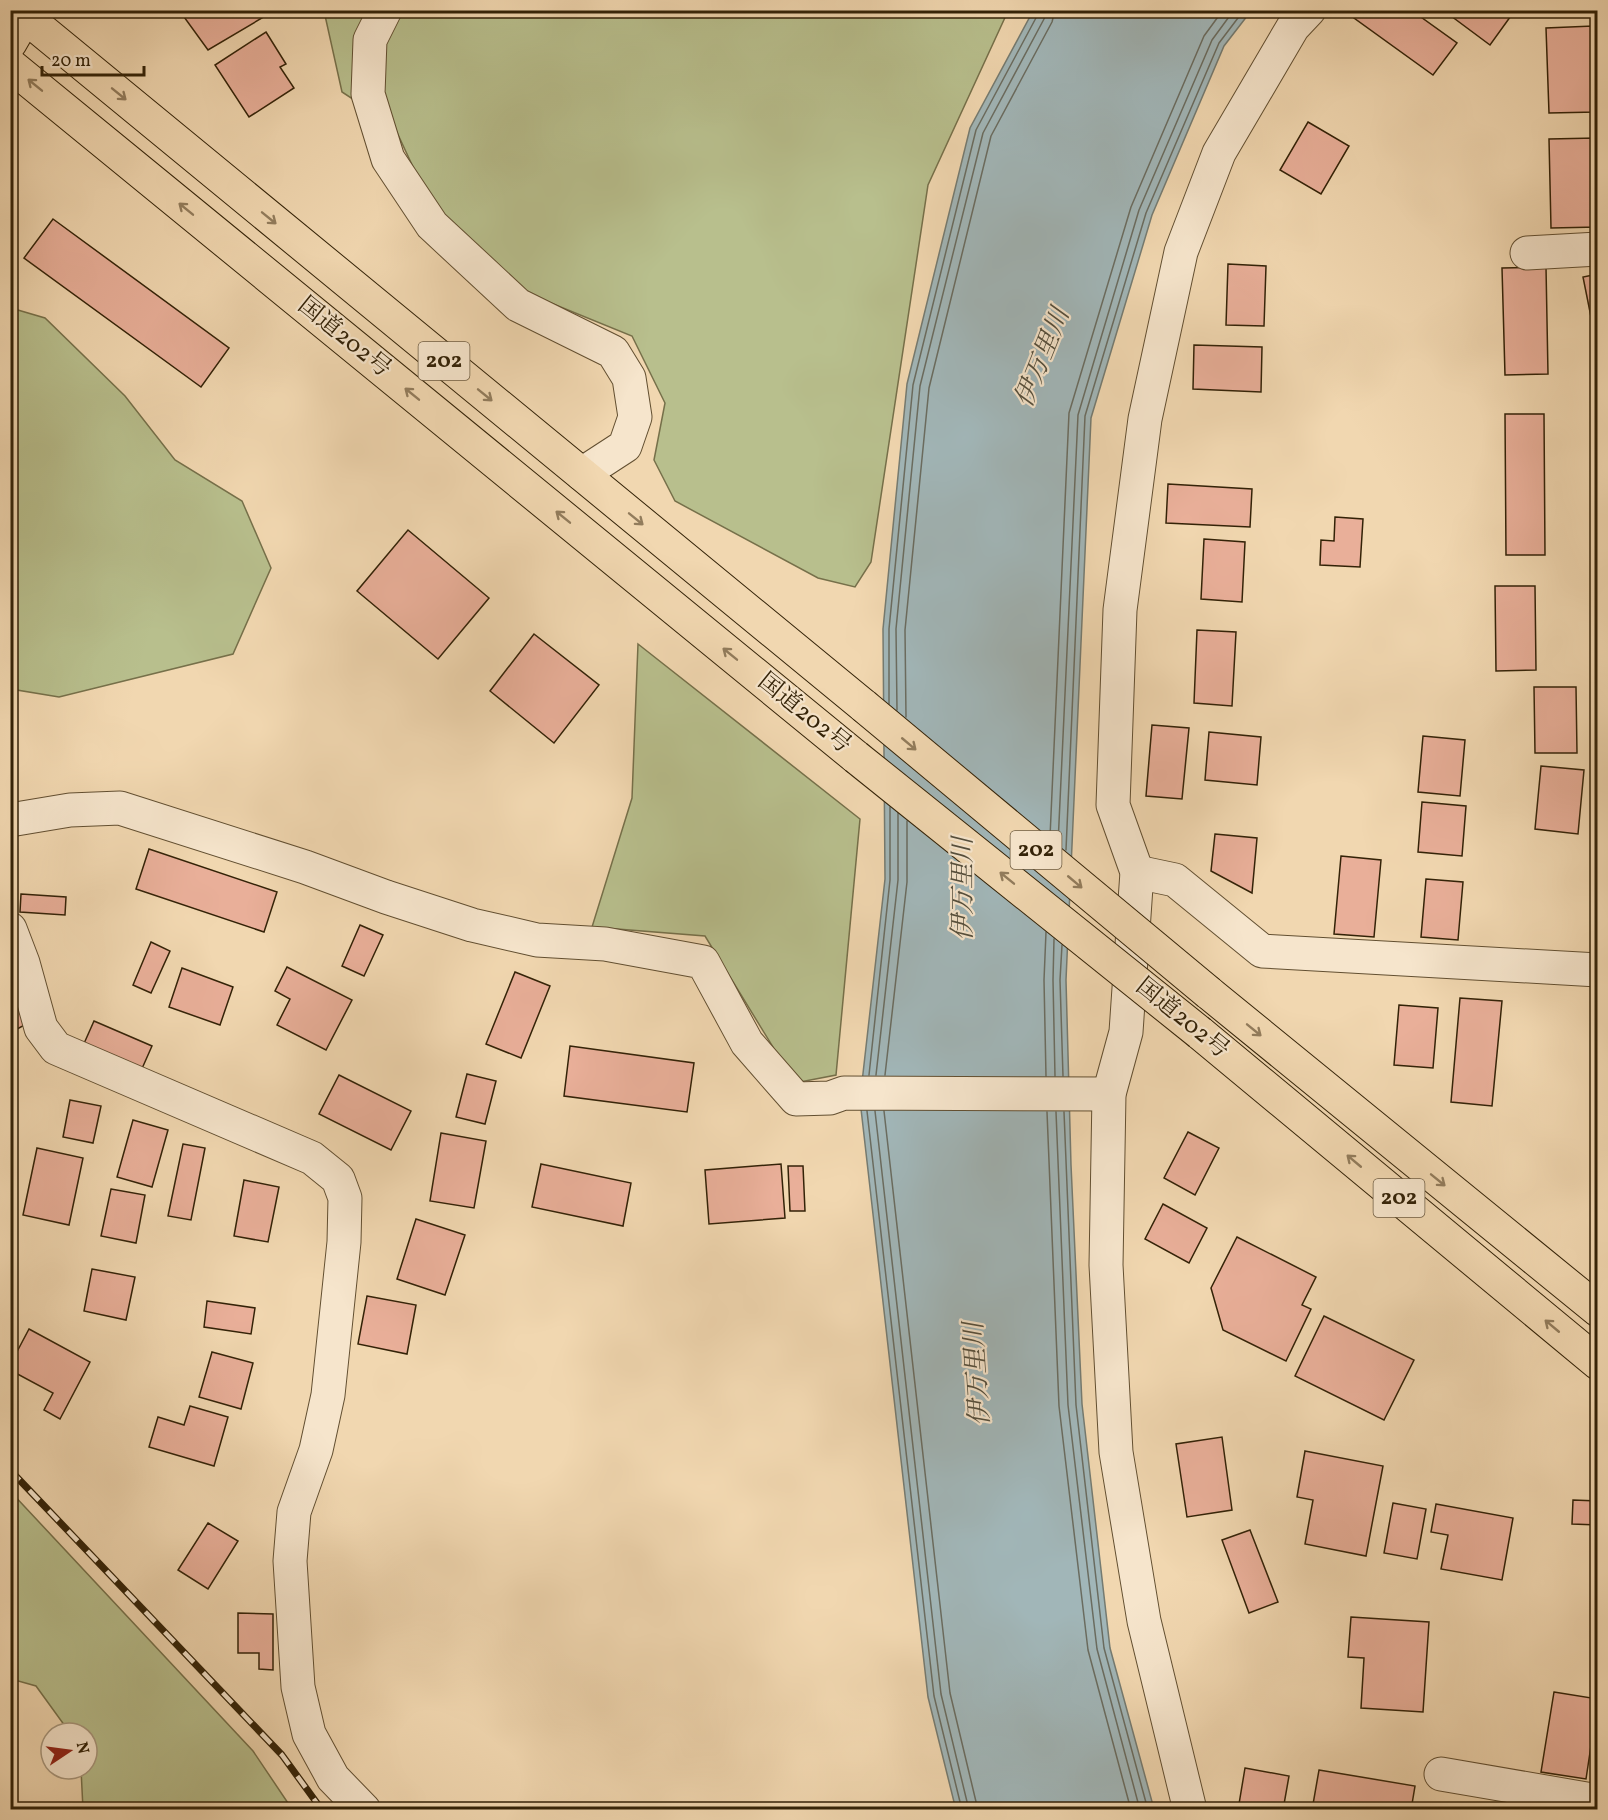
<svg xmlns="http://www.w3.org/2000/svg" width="1608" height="1820" viewBox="0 0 1608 1820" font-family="Vollkorn,'Noto Serif JP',serif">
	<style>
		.green { fill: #b8bf8d; stroke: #76704a; stroke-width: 1.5 }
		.water { fill: #a1b6b8; stroke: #757b71; stroke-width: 1.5 }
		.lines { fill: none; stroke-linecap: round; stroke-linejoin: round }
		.shore { stroke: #6a6c60; stroke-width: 1.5 }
		.building { fill: #e9af99; stroke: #332207; stroke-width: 1.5 }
		.minor-casing { stroke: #624f31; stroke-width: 35 }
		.major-casing { stroke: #332207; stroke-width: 35 }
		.highway-casing { stroke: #332207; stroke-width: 35 }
		.minor { stroke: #f6e5cc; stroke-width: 33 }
		.major { stroke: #f1d7b0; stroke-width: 33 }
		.highway { stroke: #f1d7b0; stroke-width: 33 }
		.rail-casing { stroke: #332207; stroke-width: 7 }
		.rail { stroke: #f6e5cc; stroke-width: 4.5; stroke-dasharray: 14; stroke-linecap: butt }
		.highway-bridge-casing { stroke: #332207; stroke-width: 35; stroke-linecap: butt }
		.highway-bridge { stroke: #f1d7b0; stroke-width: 33 }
		.oneway { stroke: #927c5c }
		.labels { text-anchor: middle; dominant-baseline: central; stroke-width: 4.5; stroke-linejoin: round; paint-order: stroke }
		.shield { fill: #f6e5cc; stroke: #6e5c42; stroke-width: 1.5 }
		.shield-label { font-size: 22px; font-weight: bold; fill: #332207 }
		.street-label { font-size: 24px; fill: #332207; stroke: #f6e5cc }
		.water-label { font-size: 26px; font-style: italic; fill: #544e3c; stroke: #f6e5cc }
	</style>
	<rect width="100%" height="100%" fill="#f1d7b0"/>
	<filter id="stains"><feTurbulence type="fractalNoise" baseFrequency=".00333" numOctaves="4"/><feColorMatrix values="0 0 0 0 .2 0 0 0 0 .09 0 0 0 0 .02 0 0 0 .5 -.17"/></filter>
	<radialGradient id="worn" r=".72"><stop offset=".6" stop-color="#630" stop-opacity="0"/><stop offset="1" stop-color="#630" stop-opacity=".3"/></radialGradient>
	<g class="green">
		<path d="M324,11H1008L928,185L871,562L855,587L818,578L675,501L654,460L665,403L632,336L514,288L427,197L394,126L342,92Z"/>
		<path d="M11,308L45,318L125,396L175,460L242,501L271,568L233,654L59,697L11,689Z"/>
		<path d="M638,644L860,819L836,1075L795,1083L705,936L592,927L632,798Z"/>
		<path d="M10,1491L253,1751L292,1809H83L81,1769H87V1733H70L36,1686L11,1679Z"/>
	</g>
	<path class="water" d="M1033,11H1251L1224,46L1152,215L1091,418L1066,980L1071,1165L1082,1404L1110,1648L1154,1809L956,1810L928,1697L860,1100L885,879L883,629L907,384L970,128Z"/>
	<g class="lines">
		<g class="shore">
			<path d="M889,704V629L913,385L976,130L1037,16L1038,10"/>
			<path d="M897,710L896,629L920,386L983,133L1044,19L1046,10"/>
			<path d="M906,717L905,630L929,388L991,136L1052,22L1055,10"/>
			<path d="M1050,837L1069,413L1131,207L1204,36L1223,10"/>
			<path d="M1058,844L1078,415L1139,210L1212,40L1234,10"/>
			<path d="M1066,850L1085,416L1146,213L1219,43L1244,10"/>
			<path d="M1046,932L1044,980L1046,1076"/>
			<path d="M1054,939L1053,980L1055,1076"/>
			<path d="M1062,945L1060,980L1063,1076"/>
			<path d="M869,1075L890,880V807"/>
			<path d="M876,1075L898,880V813"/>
			<path d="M885,1075L907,882V821"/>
			<path d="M867,1111L934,1696L962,1810"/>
			<path d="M875,1111L941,1694L969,1810"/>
			<path d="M884,1111L950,1693L978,1810"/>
			<path d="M1047,1112L1059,1406L1088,1650L1131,1810"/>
			<path d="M1056,1112L1068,1405L1097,1649L1140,1810"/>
			<path d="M1064,1112L1076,1405L1104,1648L1148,1810"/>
		</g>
	</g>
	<g class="building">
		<path d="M179,10H264L267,15L208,50Z"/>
		<path d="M1359,10H1411L1457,43L1433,75L1354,18Z"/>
		<path d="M1443,10H1510L1513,13L1490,45Z"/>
		<path d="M1593,26L1596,112L1549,113L1546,28Z"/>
		<path d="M266,32L286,64L280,67L294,88L249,117L215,65Z"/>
		<path d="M1308,122L1349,146L1321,194L1280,170Z"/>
		<path d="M1596,138L1598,227L1551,228L1549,139Z"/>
		<path d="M53,219L229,348L201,387L24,258Z"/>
		<path d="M1228,264L1266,266L1264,326L1226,325Z"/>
		<path d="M1546,267L1548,374L1505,375L1502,268Z"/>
		<path d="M1598,274V331L1594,332L1583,277Z"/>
		<path d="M1194,345L1262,347L1261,392L1193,389Z"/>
		<path d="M1505,414H1544L1545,555H1506Z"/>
		<path d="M1168,484L1252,489L1250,527L1166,523Z"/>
		<path d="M1335,517L1363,519L1360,567L1320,565L1321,540L1334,541Z"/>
		<path d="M408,530L489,598L438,659L357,591Z"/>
		<path d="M1204,539L1245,542L1242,602L1201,599Z"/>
		<path d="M1495,586H1535L1536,670L1496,671Z"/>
		<path d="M1197,630L1236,632L1232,706L1194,703Z"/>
		<path d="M534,634L599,685L554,743L490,691Z"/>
		<path d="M1534,687H1576L1577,753H1535Z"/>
		<path d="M1152,725L1189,728L1182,799L1146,796Z"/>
		<path d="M1209,732L1261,737L1257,785L1205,780Z"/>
		<path d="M1423,736L1465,740L1460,796L1418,792Z"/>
		<path d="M1541,766L1584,770L1578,834L1535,829Z"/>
		<path d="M1422,802L1466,806L1462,856L1418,852Z"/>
		<path d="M1215,834L1257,838L1252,893L1211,871Z"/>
		<path d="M149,849L277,892L264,932L136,889Z"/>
		<path d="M1341,856L1381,860L1374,937L1334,934Z"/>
		<path d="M1426,879L1463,882L1458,940L1421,937Z"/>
		<path d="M21,894L66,897L65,915L20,912Z"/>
		<path d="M360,925L383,935L364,976L342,966Z"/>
		<path d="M151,942L170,951L151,993L133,985Z"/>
		<path d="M287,967L352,1000L326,1050L277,1025L290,999L275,991Z"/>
		<path d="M182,968L233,987L220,1025L169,1007Z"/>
		<path d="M515,972L550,986L521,1058L486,1044Z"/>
		<path d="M10,985L30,1022L10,1033Z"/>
		<path d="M1460,998L1502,1001L1492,1106L1451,1102Z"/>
		<path d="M1399,1005L1438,1008L1433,1068L1394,1065Z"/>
		<path d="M94,1021L152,1046L140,1073L82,1048Z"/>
		<path d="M570,1046L694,1063L687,1112L564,1096Z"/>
		<path d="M467,1074L496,1081L485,1124L456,1117Z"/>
		<path d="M339,1075L411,1111L391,1150L319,1114Z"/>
		<path d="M70,1100L101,1106L93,1143L63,1137Z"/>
		<path d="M133,1120L168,1130L152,1187L117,1177Z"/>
		<path d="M1188,1132L1219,1148L1195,1195L1164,1178Z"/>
		<path d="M441,1133L486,1141L474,1208L430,1201Z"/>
		<path d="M183,1144L205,1148L191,1220L168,1216Z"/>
		<path d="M37,1148L83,1158L69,1225L23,1215Z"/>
		<path d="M541,1164L631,1183L623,1226L532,1207Z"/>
		<path d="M781,1164L785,1218L709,1224L705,1170Z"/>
		<path d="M788,1166H803L805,1211H790Z"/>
		<path d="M244,1180L279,1187L268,1242L234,1236Z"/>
		<path d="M111,1189L145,1195L136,1243L101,1236Z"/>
		<path d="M1163,1204L1207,1228L1189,1263L1145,1239Z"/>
		<path d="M416,1219L465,1235L445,1295L397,1279Z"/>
		<path d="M1237,1237L1316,1277L1302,1305L1311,1309L1286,1361L1223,1330L1211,1288Z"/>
		<path d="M92,1269L135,1277L126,1320L84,1311Z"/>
		<path d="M367,1296L416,1305L407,1354L358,1344Z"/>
		<path d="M207,1301L255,1308L251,1334L204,1327Z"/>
		<path d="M1324,1316L1414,1360L1384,1420L1295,1376Z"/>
		<path d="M29,1329L90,1362L60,1419L44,1410L53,1393L10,1370V1365Z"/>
		<path d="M212,1352L253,1363L241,1409L199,1397Z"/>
		<path d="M190,1406L228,1417L214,1466L149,1447L158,1417L184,1425Z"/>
		<path d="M1222,1437L1232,1510L1187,1517L1176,1444Z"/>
		<path d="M1305,1451L1383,1466L1366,1556L1305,1544L1313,1500L1297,1497Z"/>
		<path d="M1573,1500L1598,1501V1525L1572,1524Z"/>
		<path d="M1393,1503L1426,1509L1417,1559L1384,1553Z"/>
		<path d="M1436,1504L1513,1518L1502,1580L1441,1569L1448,1535L1431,1532Z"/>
		<path d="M208,1523L238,1541L208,1589L178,1570Z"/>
		<path d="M1250,1530L1278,1602L1249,1613L1222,1540Z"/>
		<path d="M238,1613L273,1614V1670L259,1669V1653H238Z"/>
		<path d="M1351,1617L1429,1622L1423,1712L1361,1708L1364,1658L1348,1657Z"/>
		<path d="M1554,1692L1598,1699L1586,1779L1541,1772Z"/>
		<path d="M1245,1768L1289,1776L1283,1810H1238Z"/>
		<path d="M1319,1770L1415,1786L1411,1810H1312Z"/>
	</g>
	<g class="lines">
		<defs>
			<g id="minor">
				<path d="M385,10L370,40L368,94L388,159L432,225L518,305L613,352L629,378L635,417L625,446L582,474"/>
				<path d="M1527,253L1598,249"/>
				<path d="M10,820L70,810L120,808L305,867L386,897L472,925L537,940L605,944L703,962L747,1043L796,1099L830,1098L844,1093L1109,1094"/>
				<path d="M1137,872L1175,880L1262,951L1598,970"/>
				<path d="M10,929L23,963L41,1028L56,1048L312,1158L338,1179L345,1198L344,1242L328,1395L316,1450L294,1512L290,1561L298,1687L309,1734L333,1778L364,1810"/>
				<path d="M1441,1774L1598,1801"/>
				<path d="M1190,1810L1144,1621L1116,1452L1106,1265L1109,1094L1126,1032L1137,872L1113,805L1120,610L1145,419L1181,252L1219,153L1293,27L1309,10"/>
			</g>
			<path id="major" d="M10,43L25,17"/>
			<g id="highway">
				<path d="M17,10L864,706"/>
				<path d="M10,65L856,757"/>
				<path d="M1209,993L1598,1310"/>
				<path d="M1200,1033L1598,1363"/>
			</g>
		</defs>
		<use href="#minor" class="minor-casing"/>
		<use href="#major" class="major-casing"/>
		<use href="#highway" class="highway-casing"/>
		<use href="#minor" class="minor"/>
		<use href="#major" class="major"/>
		<use href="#highway" class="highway"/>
		<defs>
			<path id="rail" d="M10,1470L282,1755L322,1810"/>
		</defs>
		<use href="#rail" class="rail-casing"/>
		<use href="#rail" class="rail"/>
		<defs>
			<g id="highway-bridge">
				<path d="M864,706L1209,993"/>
				<path d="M856,757L1200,1033"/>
			</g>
		</defs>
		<use href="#highway-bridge" class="highway-bridge-casing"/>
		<use href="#highway-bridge" class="highway-bridge"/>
	</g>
	<defs><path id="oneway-shaft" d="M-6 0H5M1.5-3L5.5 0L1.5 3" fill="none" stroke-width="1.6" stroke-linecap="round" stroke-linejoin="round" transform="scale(1.5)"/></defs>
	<g class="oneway">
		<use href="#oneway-shaft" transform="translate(35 85) rotate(-141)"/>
		<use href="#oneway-shaft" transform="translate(119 94) rotate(39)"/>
		<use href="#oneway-shaft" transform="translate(186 209) rotate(-141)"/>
		<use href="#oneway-shaft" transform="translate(269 218) rotate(39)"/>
		<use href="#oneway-shaft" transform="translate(412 394) rotate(-141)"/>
		<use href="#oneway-shaft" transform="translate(485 395) rotate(39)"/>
		<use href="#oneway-shaft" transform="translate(563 517) rotate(-141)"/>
		<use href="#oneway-shaft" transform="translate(636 519) rotate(39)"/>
		<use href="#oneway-shaft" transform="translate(730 654) rotate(-141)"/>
		<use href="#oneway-shaft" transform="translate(909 744) rotate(40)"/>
		<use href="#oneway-shaft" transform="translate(1007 878) rotate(-141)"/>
		<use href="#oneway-shaft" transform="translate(1075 882) rotate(40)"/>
		<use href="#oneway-shaft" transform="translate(1254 1030) rotate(39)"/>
		<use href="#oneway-shaft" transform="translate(1354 1161) rotate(-140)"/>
		<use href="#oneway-shaft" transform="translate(1438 1180) rotate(39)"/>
		<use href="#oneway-shaft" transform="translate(1552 1326) rotate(-140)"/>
	</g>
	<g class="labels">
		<g class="shield">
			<rect x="418.5" y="342" width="51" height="38" rx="4.5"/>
			<rect x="1010.5" y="831" width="51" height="38" rx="4.5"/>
			<rect x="1373.5" y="1179" width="51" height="38" rx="4.5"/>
		</g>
		<g class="shield-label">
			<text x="444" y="361">202</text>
			<text x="1036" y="850">202</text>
			<text x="1399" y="1198">202</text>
		</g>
		<g class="street-label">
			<text transform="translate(344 338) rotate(39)">国道202号</text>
			<text transform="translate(804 714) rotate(39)">国道202号</text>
			<text transform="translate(1182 1019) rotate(39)">国道202号</text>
		</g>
		<g class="water-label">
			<text transform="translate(1043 358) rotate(-68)">伊万里川</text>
			<text transform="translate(964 889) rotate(-90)">伊万里川</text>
			<text transform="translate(978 1374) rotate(-94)">伊万里川</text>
		</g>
	</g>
	<rect width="1608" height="1820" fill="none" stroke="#f1d7b0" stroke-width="36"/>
	<rect x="12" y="12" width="1584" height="1796" fill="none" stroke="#332207" stroke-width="3"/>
	<rect x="18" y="18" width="1572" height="1784" fill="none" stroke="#332207" stroke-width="1.5"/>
	<g transform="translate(69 1751) rotate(77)"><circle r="28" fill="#f6e5cc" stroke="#a8977d" stroke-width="1.5"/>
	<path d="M0-4.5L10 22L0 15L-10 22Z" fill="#8f2418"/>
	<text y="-9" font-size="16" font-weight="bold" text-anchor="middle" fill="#332207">N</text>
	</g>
	<path d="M42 66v9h102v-9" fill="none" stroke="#332207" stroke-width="3"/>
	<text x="51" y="66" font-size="18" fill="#332207" stroke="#f6e5cc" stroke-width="4.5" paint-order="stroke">20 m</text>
	<rect width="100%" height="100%" filter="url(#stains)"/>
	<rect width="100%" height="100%" fill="url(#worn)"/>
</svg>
